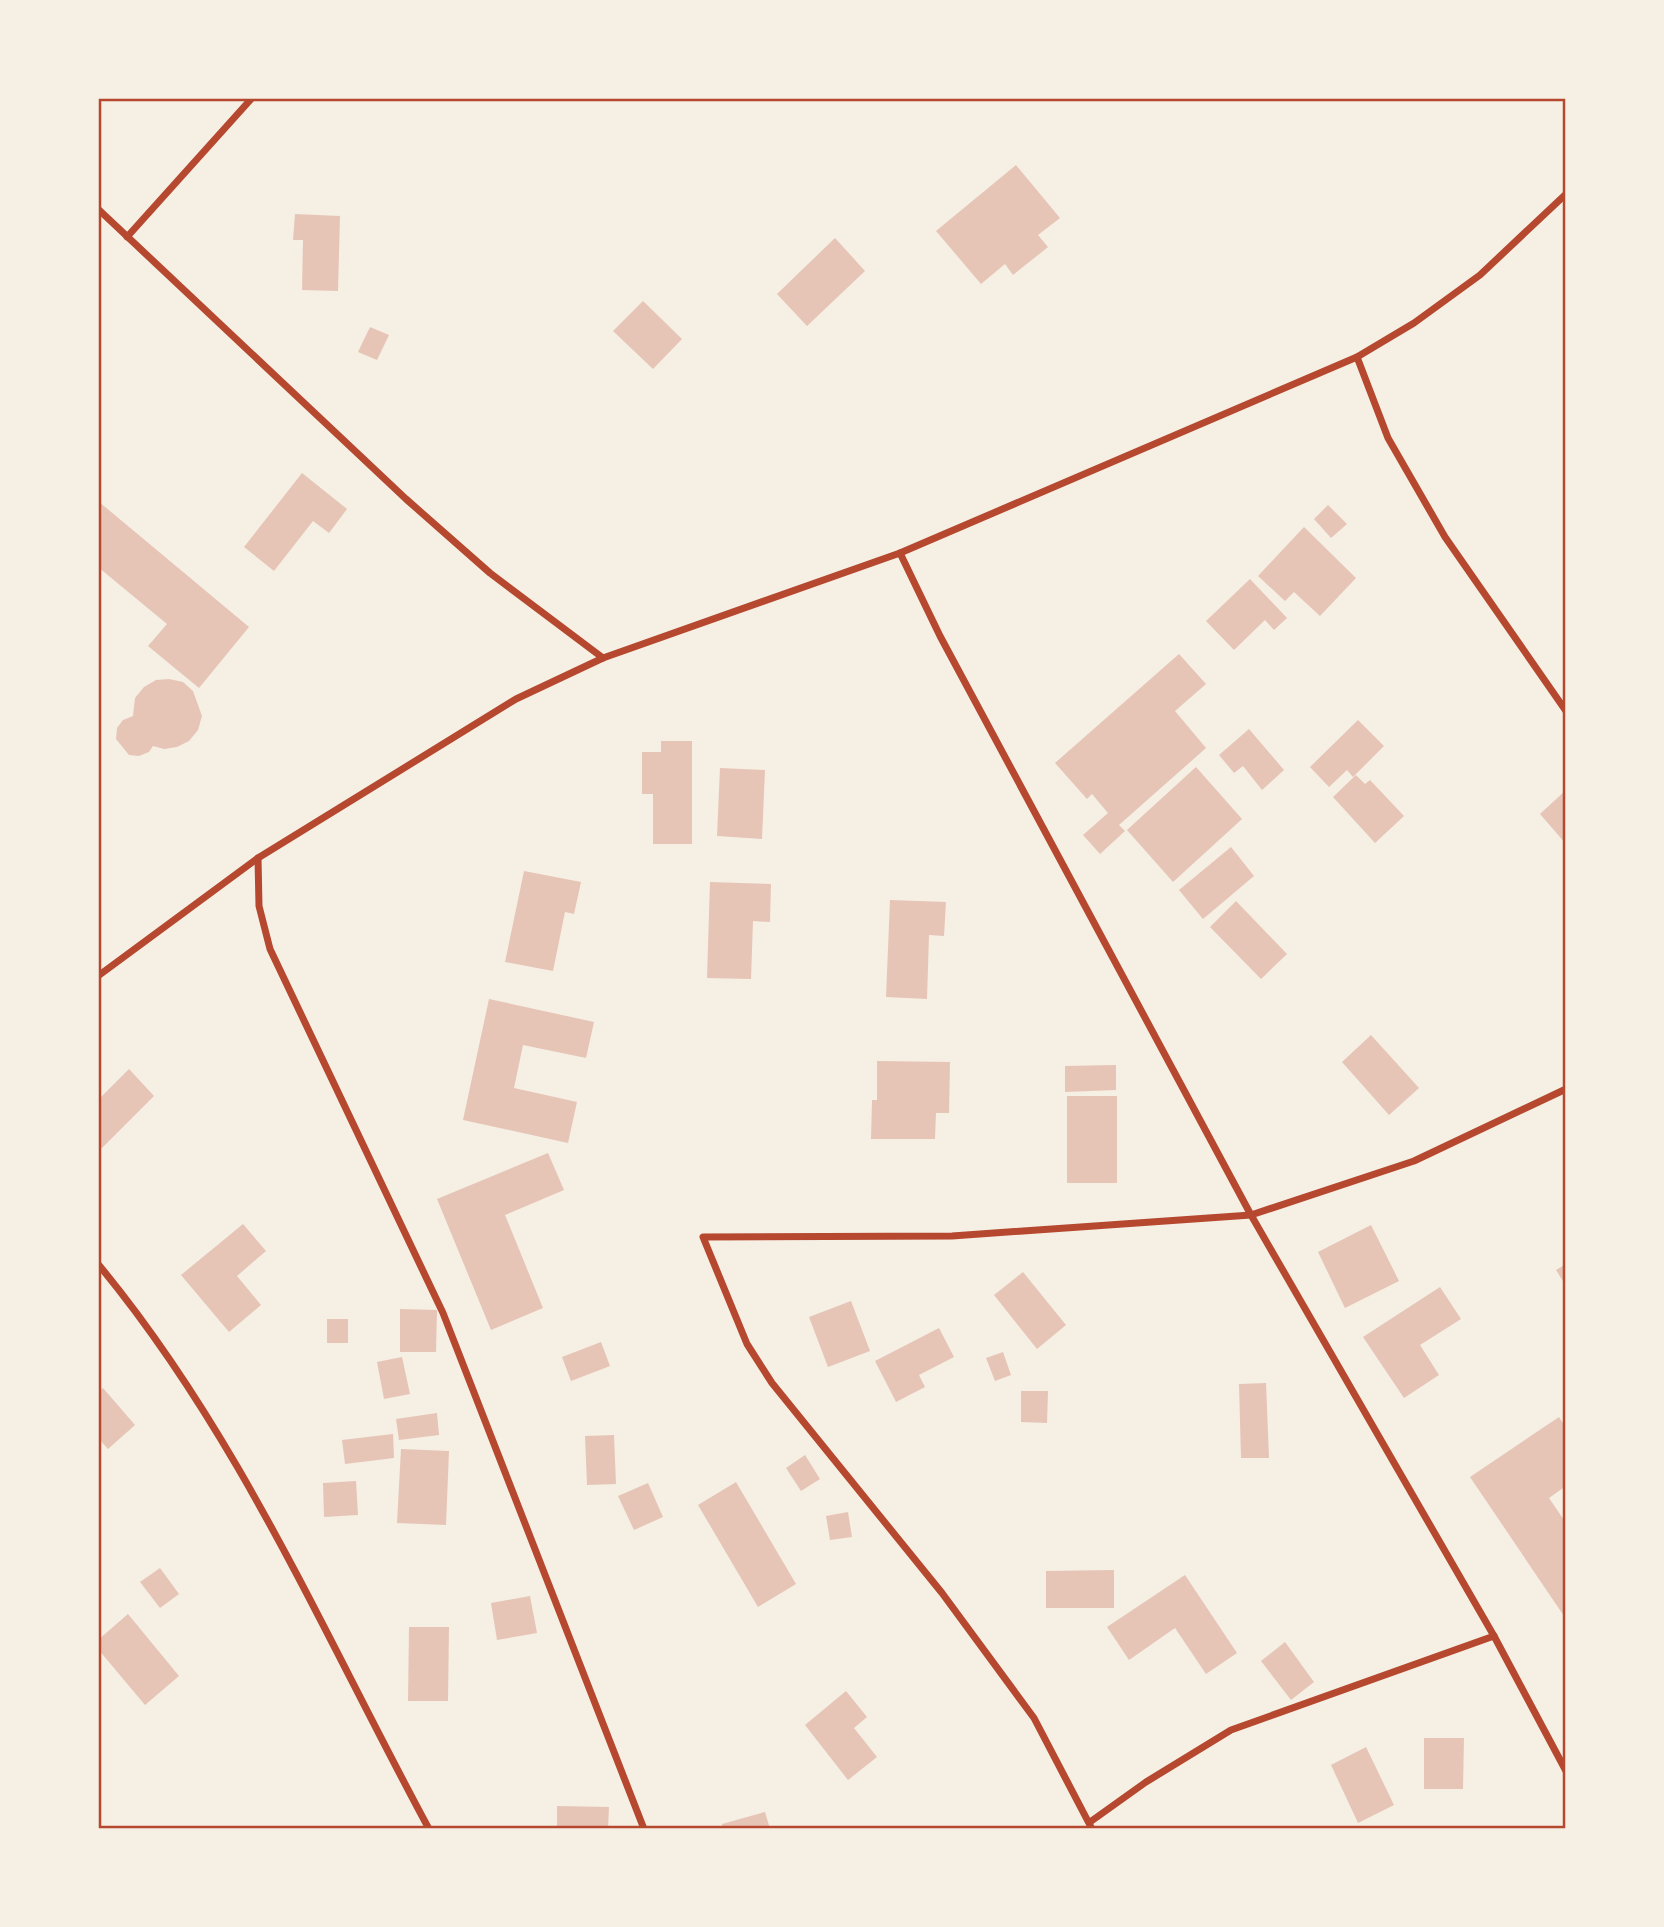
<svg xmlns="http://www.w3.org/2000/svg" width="1664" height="1927" viewBox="0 0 1664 1927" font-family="'Archivo Narrow',sans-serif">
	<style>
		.building { fill: #e6c5b7 }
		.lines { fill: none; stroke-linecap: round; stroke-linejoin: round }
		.minor { stroke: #b5482f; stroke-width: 7 }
		.neatline { fill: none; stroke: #b5482f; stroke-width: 2.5 }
	</style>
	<rect width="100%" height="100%" fill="#f6efe4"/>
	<g class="building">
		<path d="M1016,165L1060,218L1038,235L1048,247L1013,275L1005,264L981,284L936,231Z"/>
		<path d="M295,214L340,216L338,291L302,290L303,240H293Z"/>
		<path d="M835,238L865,271L807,326L777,294Z"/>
		<path d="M643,301L682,339L653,369L613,331Z"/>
		<path d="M370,327L389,335L377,360L358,352Z"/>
		<path d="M302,473L347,509L329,533L313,521L274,571L244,547Z"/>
		<path d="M98,501L249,627L199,688L148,646L167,624L98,567Z"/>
		<path d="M1328,505L1347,524L1331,538L1314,519Z"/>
		<path d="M1304,527L1356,578L1320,616L1294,592L1285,601L1258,576Z"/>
		<path d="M1250,579L1287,618L1274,630L1265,620L1234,650L1206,621Z"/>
		<path d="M1179,654L1206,684L1175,711L1206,748L1119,825L1125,831L1100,854L1083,835L1108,813L1092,794L1087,799L1055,763Z"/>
		<path d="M169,679L183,682L193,691L202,716L198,730L189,741L177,747L164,749L153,746L149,752L139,756L129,755L116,739L117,728L123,720L133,716L135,698L144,687L156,680Z"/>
		<path d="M1358,720L1384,746L1353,777L1347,770L1329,787L1310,767Z"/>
		<path d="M1249,729L1284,770L1262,790L1243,766L1234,773L1219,755Z"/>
		<path d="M661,741H692V844H653V794H642V752H661Z"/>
		<path d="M1196,767L1242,819L1173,882L1127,830Z"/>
		<path d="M720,768L765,770L762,839L717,836Z"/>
		<path d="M1356,775L1365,784L1370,780L1404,816L1375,843L1333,797Z"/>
		<path d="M1566,790V844L1540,814Z"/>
		<path d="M1231,847L1254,876L1203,919L1179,890Z"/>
		<path d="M524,871L581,882L574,914L565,912L553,971L505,962Z"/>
		<path d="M710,882L771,884L770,922L753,921L751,979L707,978Z"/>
		<path d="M890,900L946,902L944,936L929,935L927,999L886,997Z"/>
		<path d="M1236,901L1287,954L1261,979L1210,927Z"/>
		<path d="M489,999L594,1022L586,1058L523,1045L514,1088L577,1102L568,1143L463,1120Z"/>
		<path d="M1371,1035L1419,1088L1389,1115L1342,1062Z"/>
		<path d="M877,1061L950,1062L949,1113H936L935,1139H871L872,1100H877Z"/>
		<path d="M1116,1065V1090L1065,1092V1066Z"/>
		<path d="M129,1069L154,1096L98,1152V1100Z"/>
		<rect x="1067" y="1096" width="50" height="87"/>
		<path d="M548,1153L564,1190L505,1215L543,1308L491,1330L437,1199Z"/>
		<path d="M243,1224L266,1251L237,1276L261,1305L229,1332L181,1275Z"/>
		<path d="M1371,1225L1399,1281L1345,1308L1318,1252Z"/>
		<path d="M1566,1264V1286L1556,1270Z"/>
		<path d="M1023,1272L1066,1325L1037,1349L994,1295Z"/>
		<path d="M1440,1287L1461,1319L1420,1345L1439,1375L1404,1398L1363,1337Z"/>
		<path d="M851,1301L870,1351L828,1367L809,1317Z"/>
		<path d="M400,1309L437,1310L436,1352H400Z"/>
		<rect x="327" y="1319" width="21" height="24"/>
		<path d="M939,1328L954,1357L919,1375L925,1387L896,1402L875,1361Z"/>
		<path d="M601,1342L610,1366L571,1381L562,1357Z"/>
		<path d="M1003,1352L1011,1375L995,1381L986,1358Z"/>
		<path d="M402,1357L410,1394L384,1399L377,1362Z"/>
		<path d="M1266,1383L1269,1458H1241L1239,1384Z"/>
		<path d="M103,1388L135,1425L108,1449L98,1438V1392Z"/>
		<path d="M1021,1391H1048L1047,1423L1021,1422Z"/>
		<path d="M437,1413L439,1435L399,1440L396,1419Z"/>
		<path d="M1559,1417L1566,1428V1486L1549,1498L1566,1523V1619L1470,1477Z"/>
		<path d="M393,1434L394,1458L345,1464L342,1440Z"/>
		<path d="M614,1435L616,1484L587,1485L585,1436Z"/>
		<path d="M401,1449L449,1451L446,1525L397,1523Z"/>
		<path d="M805,1455L820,1479L801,1491L786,1468Z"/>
		<path d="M356,1481L358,1515L324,1517L323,1483Z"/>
		<path d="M736,1482L796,1584L758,1607L698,1505Z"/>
		<path d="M648,1483L663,1517L634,1530L618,1496Z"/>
		<path d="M848,1512L852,1537L830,1540L826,1516Z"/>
		<path d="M160,1568L179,1594L160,1608L140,1582Z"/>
		<path d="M1114,1570V1608H1046V1571Z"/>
		<path d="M1185,1575L1237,1653L1206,1674L1175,1628L1129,1660L1107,1627Z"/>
		<path d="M530,1596L537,1633L497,1640L491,1603Z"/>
		<path d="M128,1614L179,1676L145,1705L98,1649V1640Z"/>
		<path d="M409,1627H449L448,1701H408Z"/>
		<path d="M1285,1642L1314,1682L1291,1700L1261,1661Z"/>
		<path d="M846,1691L867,1717L854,1728L877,1757L848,1780L805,1725Z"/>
		<path d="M1424,1738H1464L1463,1789H1424Z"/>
		<path d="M1366,1747L1394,1805L1358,1823L1331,1765Z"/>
		<path d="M557,1806L609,1807L608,1829H557Z"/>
		<path d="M765,1812L770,1829H723L722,1824Z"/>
	</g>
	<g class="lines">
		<g class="minor">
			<path d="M98,209L406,499L490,573L603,658"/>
			<path d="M127,237L252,98"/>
			<path d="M1357,357L1388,438L1445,537L1566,711"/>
			<path d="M900,553L940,636L1251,1215L1494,1636L1566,1771"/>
			<path d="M258,858L259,906L270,949L443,1313L644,1829"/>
			<path d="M98,976L258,858L516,699L603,658L900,553L1357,357L1414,323L1480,275L1566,194"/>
			<path d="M98,1264C239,1434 325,1637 429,1829"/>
			<path d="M1090,1822L1146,1782L1231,1730L1494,1636"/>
			<path d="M1092,1829L1034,1718L942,1593L772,1383L747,1344L703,1237L952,1236L1251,1215L1414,1161L1566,1089"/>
		</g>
	</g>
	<rect width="1664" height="1927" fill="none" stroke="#f6efe4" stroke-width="200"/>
	<rect x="100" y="100" width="1464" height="1727" class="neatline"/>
</svg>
